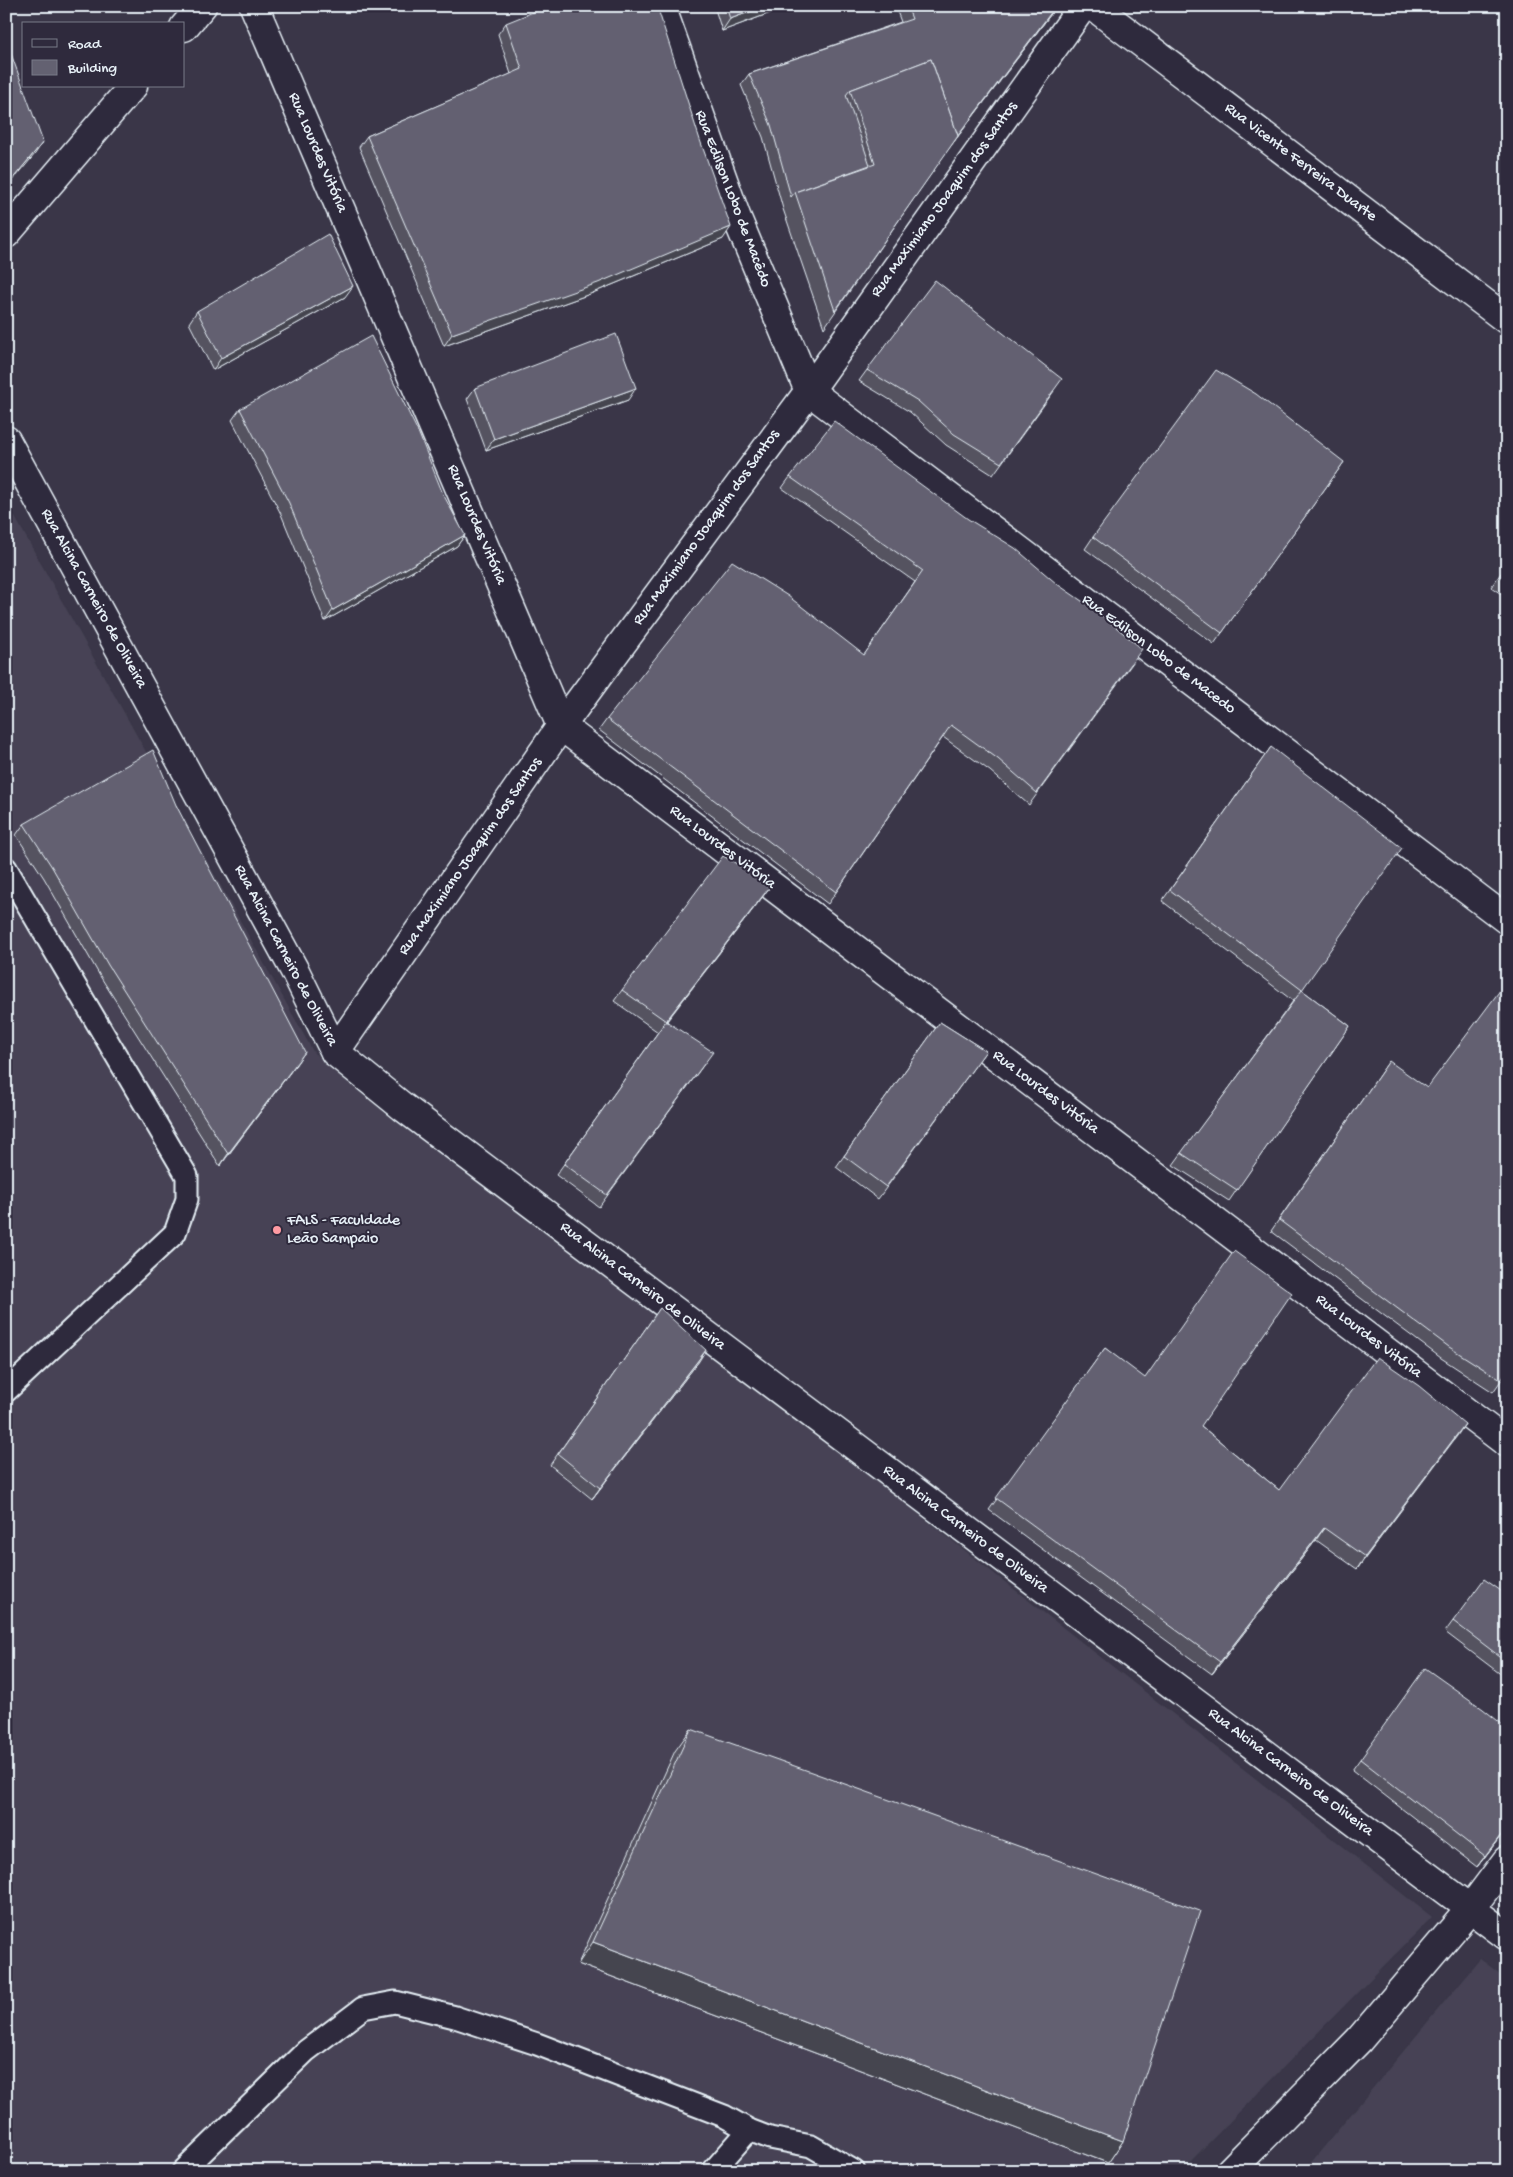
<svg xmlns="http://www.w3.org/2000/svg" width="1513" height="2177" viewBox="0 0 1513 2177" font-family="'Gochi Hand',sans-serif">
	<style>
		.built { fill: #464354 }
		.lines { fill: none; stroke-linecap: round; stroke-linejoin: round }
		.service-casing { stroke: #e8f1f8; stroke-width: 25 }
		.minor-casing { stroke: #e8f1f8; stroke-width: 31 }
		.service { stroke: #2f2a3d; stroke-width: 21 }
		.minor { stroke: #2f2a3d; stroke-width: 28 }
		.wall { fill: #555361; stroke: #e8f1f8 }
		.shaded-wall { fill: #45444f; stroke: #e8f1f8 }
		.building { fill: #636171; stroke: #e8f1f8 }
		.poi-dot { fill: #ff9aa2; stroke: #2f2a3d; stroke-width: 2 }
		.labels { text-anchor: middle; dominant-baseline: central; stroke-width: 4; stroke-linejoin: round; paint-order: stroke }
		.street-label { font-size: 16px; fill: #e8f1f8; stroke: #2f2a3d }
		.poi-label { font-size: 16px; fill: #e8f1f8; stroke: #2f2a3d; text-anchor: start }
	</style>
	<rect width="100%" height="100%" fill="#3a3648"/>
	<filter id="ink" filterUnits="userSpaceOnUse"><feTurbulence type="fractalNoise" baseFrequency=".02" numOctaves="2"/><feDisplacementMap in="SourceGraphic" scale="10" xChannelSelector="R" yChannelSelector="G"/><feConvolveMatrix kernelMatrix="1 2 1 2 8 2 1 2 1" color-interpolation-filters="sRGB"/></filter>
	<g filter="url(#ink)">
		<g class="built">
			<path d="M6,501L314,1053L782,1407L1432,1917L1181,2171H6Z"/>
			<path d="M1480,1959L1507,1979V2171H1304Z"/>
		</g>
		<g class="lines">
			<defs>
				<g id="service">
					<path d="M6,868L187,1176V1199L175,1233L6,1391"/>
					<path d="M749,2130L770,2138L811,2146L854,2171"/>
					<path d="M183,2171L306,2051L363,2008L395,2002L455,2017L537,2044L724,2116L749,2130L713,2171"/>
				</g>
				<g id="minor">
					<path d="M254,6L561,726L1507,1443"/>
					<path d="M661,6L736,216L809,391L1507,920"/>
					<path d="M1093,6L1507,320"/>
					<path d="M184,27L202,6"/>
					<path d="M6,234L133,86"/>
					<path d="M6,440L296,973L335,1052L403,1107L1507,1936"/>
					<path d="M335,1052L561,726L809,391L1083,6"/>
					<path d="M1230,2171L1359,2040L1471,1908L1507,1860"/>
				</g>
			</defs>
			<use href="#service" class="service-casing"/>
			<use href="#minor" class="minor-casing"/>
			<use href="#service" class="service"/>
			<use href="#minor" class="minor"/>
		</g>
		<g class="wall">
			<path d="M714,6H789L722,31Z"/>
			<path d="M895,6H1057L947,151L824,328L783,209L763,137L741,85L749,74L901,22Z"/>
			<path d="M506,23L723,239L590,294L444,346L359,147L367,136L511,74L498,34Z"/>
			<path d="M345,297L213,370L189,323L197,311Z"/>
			<path d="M867,370L1054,391L993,475L946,445L910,412L859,381Z"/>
			<path d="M475,388L628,400L486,450L467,399Z"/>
			<path d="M240,409L465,535L457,546L325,621L281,514L232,420Z"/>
			<path d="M1344,462L1214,644L1085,549L1093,537Z"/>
			<path d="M790,477L1134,661L1029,805L990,771L943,737L828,904L599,730L607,719L864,655L915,582L782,488Z"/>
			<path d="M1507,565V598L1491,587Z"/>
			<path d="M1271,747L1302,990L1350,1026L1229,1201L1173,1165L1293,1001L1162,901Z"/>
			<path d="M176,805L297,1063L220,1166L100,976L44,878L16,835L24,824Z"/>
			<path d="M764,895L667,1021L705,1063L599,1207L556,1175L658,1032L614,1001L622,990Z"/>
			<path d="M940,1022L986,1051L878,1199L836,1167Z"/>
			<path d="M1389,1061L1507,1372L1493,1392L1441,1358L1271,1231Z"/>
			<path d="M660,1308L699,1361L592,1499L550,1465Z"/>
			<path d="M1105,1348L1201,1426L1279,1490L1465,1424L1357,1569L1316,1540L1212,1674L989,1510Z"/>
			<path d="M1507,1595V1679L1445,1632L1453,1621Z"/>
			<path d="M1507,1728V1828L1477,1867L1352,1770L1360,1759Z"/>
			<path d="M691,1729L1123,2141L1108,2163L578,1964L675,1751Z"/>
		</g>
		<g class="shaded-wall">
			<path d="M766,6H789L722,31L730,19Z"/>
			<path d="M1056,6H1057L946,152L954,141Z"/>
			<path d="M43,142L35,154L6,189V187Z"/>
			<path d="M731,227L723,239L590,294L444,346L452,334Z"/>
			<path d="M353,286L345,297L213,370L221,358Z"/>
			<path d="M636,388L628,400L486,450L494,439Z"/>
			<path d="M465,535L457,546L325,621L333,610Z"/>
			<path d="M772,884L764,895L658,1032L666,1021Z"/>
			<path d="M305,1052L297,1063L220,1166L228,1154Z"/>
			<path d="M706,1350L699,1361L592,1499L600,1488Z"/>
			<path d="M1465,1424L1457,1436L1357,1569L1365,1557Z"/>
			<path d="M1324,1528L1316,1540L1212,1674L1220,1662Z"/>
			<path d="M1507,1827V1828L1477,1867L1485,1856Z"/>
			<path d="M593,1942L1123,2141L1108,2163L578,1964Z"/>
		</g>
		<g class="building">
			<path d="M548,6H657L700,140L731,227L598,283L452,334L367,136L522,69L506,23Z"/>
			<path d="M726,6H766L730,19Z"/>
			<path d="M907,6H1056L954,141L958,136L931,59L850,90L846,95L870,165L795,192L791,197L771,125L749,74L912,19Z"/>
			<path d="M6,40L43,142L6,187Z"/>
			<path d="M931,59L958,136L835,311L795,192L875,164L850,90Z"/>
			<path d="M328,234L353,286L221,358L197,311Z"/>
			<path d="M935,280L1062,379L1001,463L954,434L918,401L867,370Z"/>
			<path d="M616,334L636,388L494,439L475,388Z"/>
			<path d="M371,336L419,434L443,494L465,535L333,610L289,503L240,409Z"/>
			<path d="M1216,370L1256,394L1344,462L1222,633L1093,537Z"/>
			<path d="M834,421L968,519L1015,548L1057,584L1098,612L1142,649L1037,793L998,759L951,725L836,892L607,719L732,561L788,596L864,655L923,571L790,477Z"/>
			<path d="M1507,565V581L1499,576Z"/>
			<path d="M1271,747L1402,848L1302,990L1170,890Z"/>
			<path d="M153,750L176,805L305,1052L228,1154L108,965L52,867L24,824Z"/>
			<path d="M723,856L772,884L666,1021L713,1052L607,1195L564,1164L666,1021L622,990Z"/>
			<path d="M1507,981V1372L1501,1380L1449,1347L1279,1220L1389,1061L1427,1088Z"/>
			<path d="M1302,990L1350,1026L1237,1190L1181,1153Z"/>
			<path d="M940,1022L986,1051L886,1187L844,1156Z"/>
			<path d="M1234,1251L1292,1293L1201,1426L1279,1490L1377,1357L1419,1386L1465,1424L1365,1557L1324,1528L1220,1662L996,1498L1105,1348L1145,1378Z"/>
			<path d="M660,1308L706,1350L600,1488L558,1454Z"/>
			<path d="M1484,1579L1507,1595V1662L1453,1621Z"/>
			<path d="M1425,1668L1483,1709L1507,1728V1827L1485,1856L1360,1759Z"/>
			<path d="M691,1729L1200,1911L1123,2141L593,1942Z"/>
		</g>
	</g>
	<circle class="poi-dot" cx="277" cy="1230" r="5"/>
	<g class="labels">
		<g class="street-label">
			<text transform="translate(317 153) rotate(67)">Rua Lourdes Vitória</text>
			<text transform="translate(1300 163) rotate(37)">Rua Vicente Ferreira Duarte</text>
			<text transform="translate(732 199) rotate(69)">Rua Edilson Lobo de Macêdo</text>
			<text transform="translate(945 200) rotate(-54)">Rua Maximiano Joaquim dos Santos</text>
			<text transform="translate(476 525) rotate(67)">Rua Lourdes Vitória</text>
			<text transform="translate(707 528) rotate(-54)">Rua Maximiano Joaquim dos Santos</text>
			<text transform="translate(93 599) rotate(61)">Rua Alcina Carneiro de Oliveira</text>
			<text transform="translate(1158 655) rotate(37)">Rua Edilson Lobo de Macedo</text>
			<text transform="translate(722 848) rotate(37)">Rua Lourdes Vitória</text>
			<text transform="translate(471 857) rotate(-55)">Rua Maximiano Joaquim dos Santos</text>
			<text transform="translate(285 956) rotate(62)">Rua Alcina Carneiro de Oliveira</text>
			<text transform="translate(1045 1093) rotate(37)">Rua Lourdes Vitória</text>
			<text transform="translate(642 1287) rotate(37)">Rua Alcina Carneiro de Oliveira</text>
			<text transform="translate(1368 1337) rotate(37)">Rua Lourdes Vitória</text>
			<text transform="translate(965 1530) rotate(37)">Rua Alcina Carneiro de Oliveira</text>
			<text transform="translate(1290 1773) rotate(37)">Rua Alcina Carneiro de Oliveira</text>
		</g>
		<g class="poi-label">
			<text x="287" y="1221">FALS - Faculdade<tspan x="287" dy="18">Leão Sampaio</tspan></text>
		</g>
	</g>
	<rect width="1513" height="2177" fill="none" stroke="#2f2a3d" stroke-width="25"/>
	<rect x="12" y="12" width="1488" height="2152" fill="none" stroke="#e8f1f8" stroke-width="2" filter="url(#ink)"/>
	<rect x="22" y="22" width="162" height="65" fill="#2f2a3d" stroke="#797a88"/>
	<rect x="32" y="39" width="25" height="8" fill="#2f2a3d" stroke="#797a88"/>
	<text x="68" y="48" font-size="15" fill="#e8f1f8">Road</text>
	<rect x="32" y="60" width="25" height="15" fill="#636171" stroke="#797a88"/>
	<text x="68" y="72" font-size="15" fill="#e8f1f8">Building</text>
</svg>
